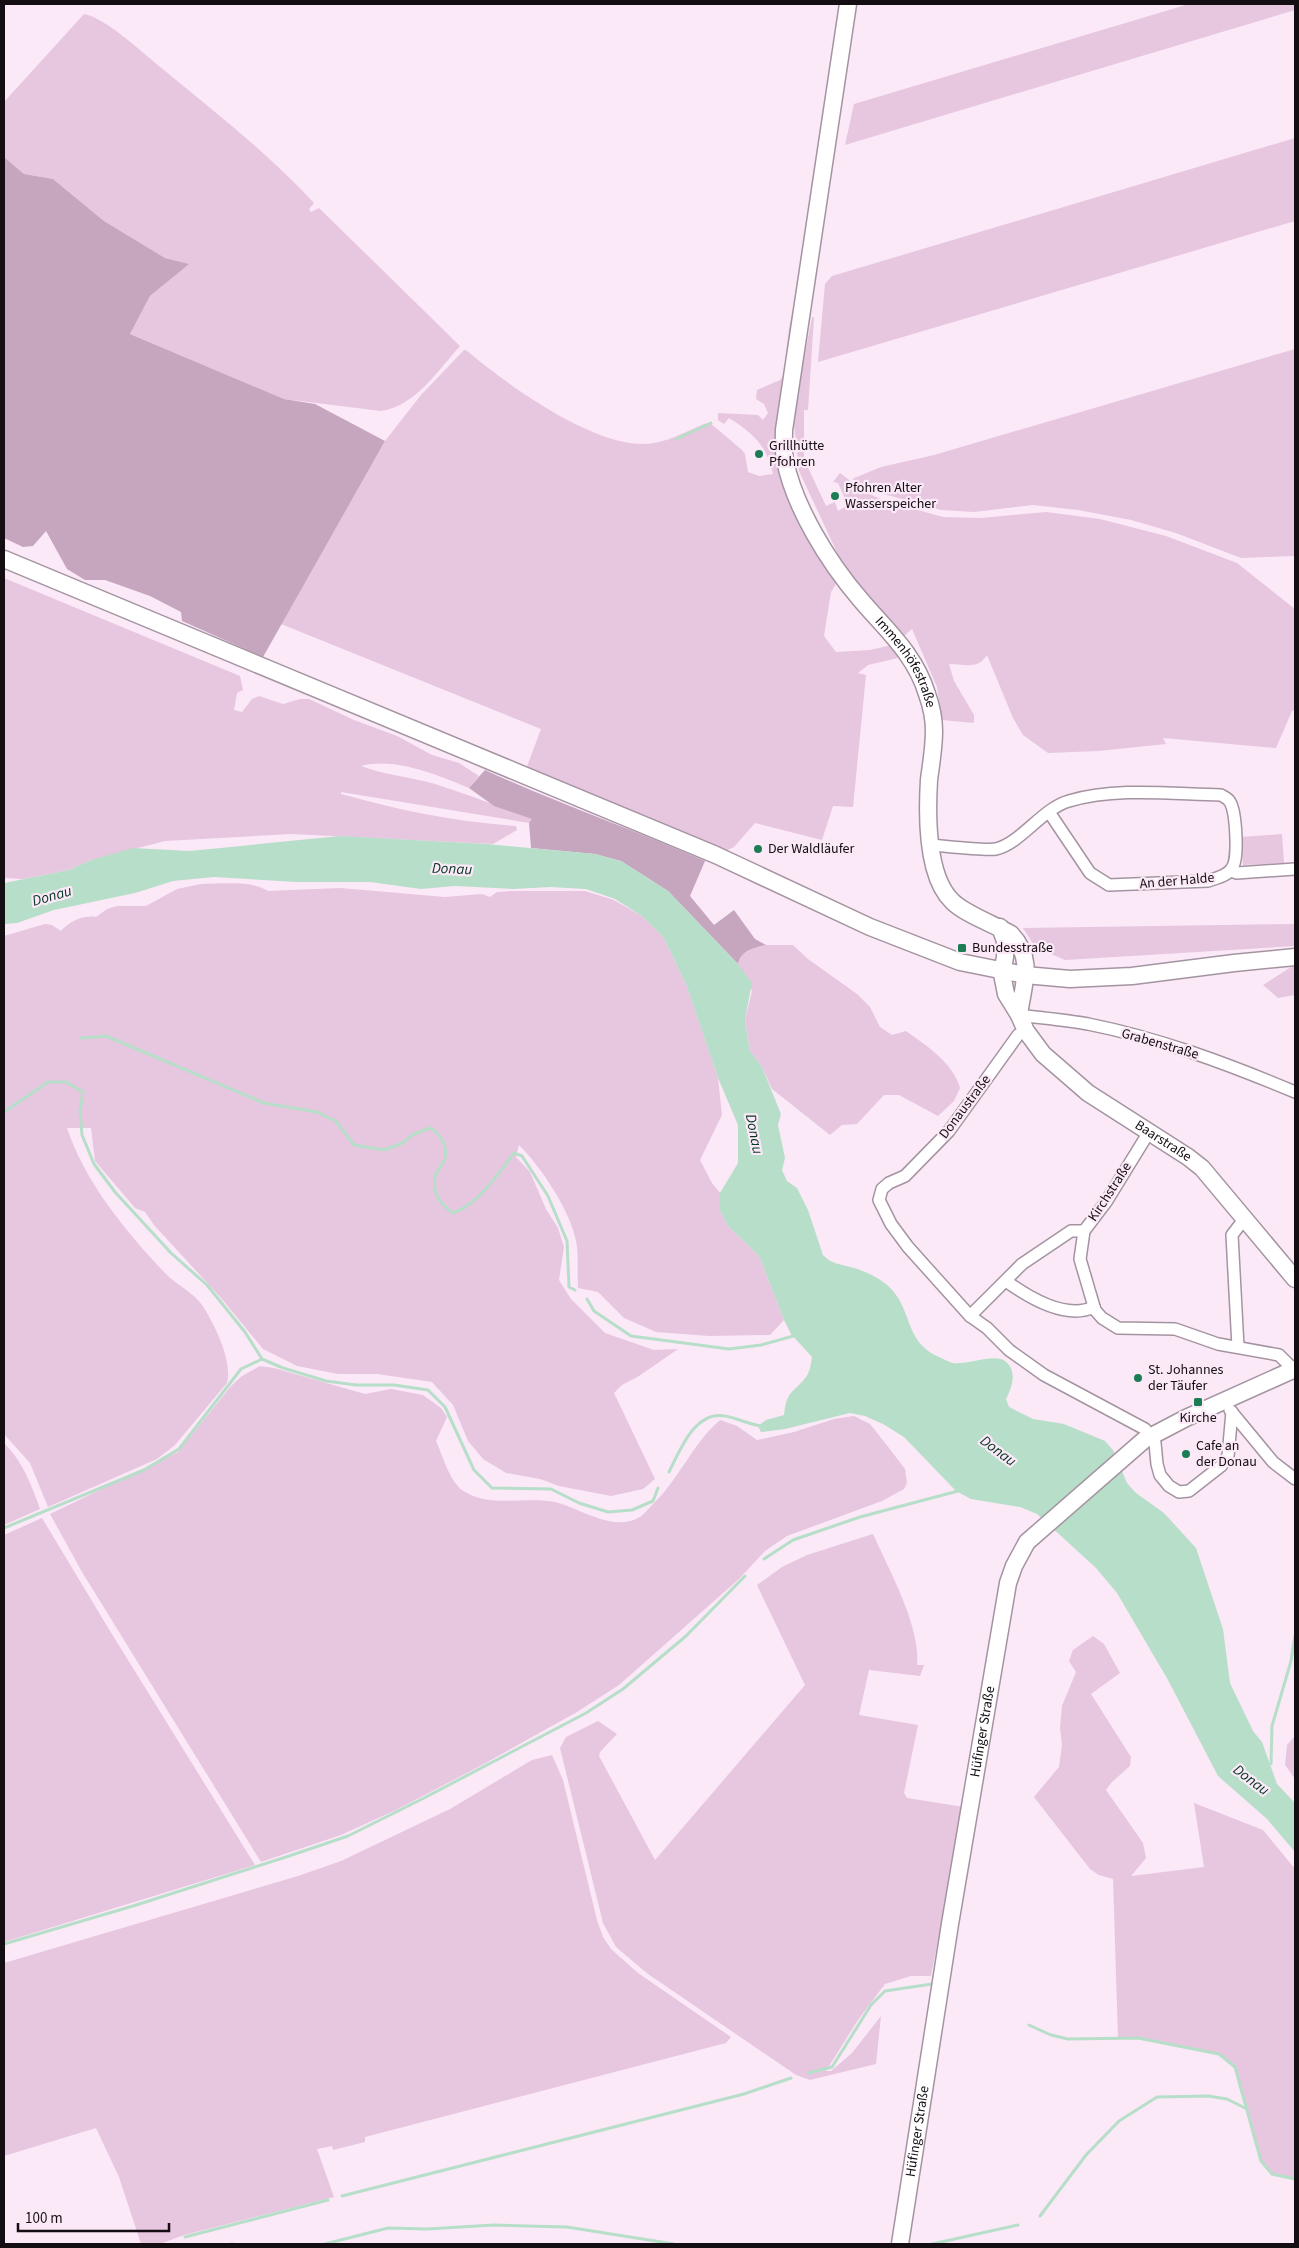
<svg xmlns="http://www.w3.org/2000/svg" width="1299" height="2248" viewBox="0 0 1299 2248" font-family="'Source Sans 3',sans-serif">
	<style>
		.green { fill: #e7c6e0 }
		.forest { fill: #c6a5bf }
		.water { fill: #b7dec8 }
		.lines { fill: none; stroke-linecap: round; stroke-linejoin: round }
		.stream { stroke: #b7dec8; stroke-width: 3 }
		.street-casing { stroke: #a494a1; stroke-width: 14 }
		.secondary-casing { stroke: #a494a1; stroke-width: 19 }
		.street { stroke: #fff; stroke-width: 11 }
		.secondary { stroke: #fff; stroke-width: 16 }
		.poi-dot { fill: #1c7c53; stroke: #fbe9f7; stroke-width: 2 }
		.labels { text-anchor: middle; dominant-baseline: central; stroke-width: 4.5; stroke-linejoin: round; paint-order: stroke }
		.poi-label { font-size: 14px; fill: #140e13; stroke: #fbe9f7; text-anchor: start }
		.street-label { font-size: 14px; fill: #140e13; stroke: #fbe9f7 }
		.water-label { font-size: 15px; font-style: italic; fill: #033621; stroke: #fbe9f7 }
	</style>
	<rect width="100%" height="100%" fill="#fbe9f7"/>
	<g class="green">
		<path d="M1189,4H1295V10L845,145L854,104Z"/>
		<path d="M84,14C104,17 142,52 159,66C212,110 267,152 314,203L309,209L311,212L319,208L460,346C438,370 416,406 381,411L284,399L130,334L150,296L188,264L165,258L104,221L53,179L24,174L4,157V102Z"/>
		<path d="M1295,138V221L818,362L825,284L832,276Z"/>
		<path d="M799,281L781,458L839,579L831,592L824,636L836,652L870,650L892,645L902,657L868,665L858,673L866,675L853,807L833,806L822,840L755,823L734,847L723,852L526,769L541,729L281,624L385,441L421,395L464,350H466C506,384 589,444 643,444C665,444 685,432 704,424L710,423L742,450L745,454L748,472L759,476L773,474C767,446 753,433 729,418L724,424L718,420V413L758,415L763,420L768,413L764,404L756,399L757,390L780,380L784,375L789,328Z"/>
		<path d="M812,317H814L808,410H804V459L826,506L835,502L838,511L848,505L838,483L833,482L840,473L865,492L885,501L943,517L981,518L1046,512L1100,519L1166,536L1237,563L1295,609V710L1292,711L1276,748L1163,738L1166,744L1098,751L1048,753L1023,735L1013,718L987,655C978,670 964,664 949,664L954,681L974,715V723L942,720L937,687L912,629L904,636L857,583L841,561L799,471L793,415Z"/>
		<path d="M1295,349V556L1241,558L1176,533L1131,520L1078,510L1033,505L974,512L941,510L884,494L852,479L881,467L934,455Z"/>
		<path d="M4,578L240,676L243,690L237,693L234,710L242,712L252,699L259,696L283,704L300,699H309L354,720L397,736L432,755L459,763L479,776L469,788C437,775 395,757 361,766C385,775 410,777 435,784C468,794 500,808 533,819L529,823L341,792V794C398,810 456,822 516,826L517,830L493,844L291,834L165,841L91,860L69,870L23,879L4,878Z"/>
		<path d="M1282,834L1284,863L1243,865L1241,837Z"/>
		<path d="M201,884C221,884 251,880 268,891L340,888L445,897L482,894L490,897L497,892L512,891H585L614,900L642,916L664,938L687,987L718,1078L722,1115L700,1160L712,1183L720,1193V1210L727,1225L759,1256L784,1320L770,1335L709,1336L656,1332L624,1318L598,1292L578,1288C577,1273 579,1256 576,1241C570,1210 541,1167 519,1145L516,1157L530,1172L546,1209L558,1228L564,1247L559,1280L571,1299L605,1333L654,1350L678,1349L639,1376L622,1385L614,1393L655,1479L643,1489L611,1496L559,1486L540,1479L506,1473L483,1459L468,1441L453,1405L432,1382L377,1374H338L297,1366L263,1349L221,1298L154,1225L145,1212L135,1208L95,1161L91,1128H67C85,1182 126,1232 165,1273C176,1285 192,1291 202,1305C214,1323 233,1361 227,1383L175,1445L157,1459L48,1507L30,1463L4,1434V936L45,924L52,925L61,931C70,921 83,915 96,917L107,909L117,906H146L177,889Z"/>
		<path d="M1295,924V946L1065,960L1035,947L1023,928Z"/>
		<path d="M766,945H793L808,959L857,994L870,1007L880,1027L892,1035L906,1031C926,1045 954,1064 960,1088L954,1101L938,1116L899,1095H884L857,1124L842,1125L830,1135L772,1089L762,1067L750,1051L745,1019L752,991L738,964C741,950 754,948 766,945Z"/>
		<path d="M1295,966V995L1278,998L1263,985L1291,967Z"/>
		<path d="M260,1366L274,1368L365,1394L391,1389L423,1395L441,1408L447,1417L436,1441C443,1456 450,1484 465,1492C492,1508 526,1496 555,1502C580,1508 612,1532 638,1518C643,1516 648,1509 652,1505C679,1480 692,1444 720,1420L737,1426L757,1440L794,1432L834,1419L854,1416L870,1424L889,1448L905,1469L907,1483L904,1489L882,1501L787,1536L765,1551L739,1579L619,1685L577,1712L482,1765L396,1810L341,1835L261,1862L82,1572L50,1514L178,1452L231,1386L242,1376Z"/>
		<path d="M4,1443C23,1462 31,1484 40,1509L4,1525Z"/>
		<path d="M42,1518L110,1631L255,1865L4,1942V1535Z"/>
		<path d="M873,1534C889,1570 921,1627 917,1665H924L920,1676L869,1670L859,1715L918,1725L904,1793L907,1798L964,1807L931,1976H911L885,1984L858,2020L826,2071H831L852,2053L881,2016L876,2064L810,2080L796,2075L648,1974L616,1947L603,1923L560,1748L566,1737L598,1721L617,1734L600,1752L599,1756L655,1860L805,1685L757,1585L782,1567L807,1555Z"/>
		<path d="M1093,1636L1104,1644L1120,1673L1091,1694L1131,1757L1130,1766L1111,1783L1106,1790L1143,1843L1146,1858L1131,1876L1204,1867L1194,1803L1263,1830L1295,1869V2179L1272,2174L1261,2161L1235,2067L1219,2054L1138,2038L1118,2037L1113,1879L1099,1875L1090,1869L1034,1797L1059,1767L1062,1745L1060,1728L1062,1706L1076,1672L1069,1661L1073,1650Z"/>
		<path d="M1295,1736V1779L1285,1765L1287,1745Z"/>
		<path d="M552,1755L563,1780L597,1920L603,1937L611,1949L638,1973L731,2037L726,2043L365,2137V2142L333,2150L332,2146L317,2149L334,2197L184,2235L160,2244H141L119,2177L96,2128L4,2156V1963L298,1876L341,1861L450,1809L532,1760Z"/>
	</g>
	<g class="forest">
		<path d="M4,157L24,174L53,179L104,221L165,258L189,264L150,296L130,334L284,399L315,404L385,441L263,657L182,621L181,612L150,596L105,580H85L67,569L46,531L33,546L23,547L4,538Z"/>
		<path d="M485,770C557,803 632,829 705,861L690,896L714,925L734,910L755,939L766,945C754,948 741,950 738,964L668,891L621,861L595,854L531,848L529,823L532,819L494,806L469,788Z"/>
	</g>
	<path class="water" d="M340,836L487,844L595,854L621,861L668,891L738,964L752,983L745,1019L746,1027L750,1051L762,1067L781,1114L778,1125L785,1158L782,1170L787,1181L797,1188L808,1210L823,1255C832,1265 842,1264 854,1268C867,1272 884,1280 893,1291C912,1313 906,1343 939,1357C944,1359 949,1362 953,1363C967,1365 996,1353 1005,1361C1018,1371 1012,1387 1006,1399L1009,1407L1033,1419L1064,1424L1105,1441L1113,1450L1127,1483L1136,1493L1164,1513L1196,1548L1223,1629L1230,1683L1253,1731L1262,1742L1277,1784L1295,1803V1852L1267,1819L1218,1776L1168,1680L1117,1593L1096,1568L1037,1514L1020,1507L971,1499L956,1491L904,1437L883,1424L865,1416L850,1413L785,1429L761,1432L758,1426L766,1420L784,1415C787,1389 793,1394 806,1377C810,1372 811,1363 812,1357L791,1334L784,1320L759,1256L727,1225L720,1210V1193L738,1163V1125L718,1078L687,987L664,938L642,916L615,899L586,889L550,887L513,889L455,886L421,889L370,882H297L214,877L173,881L135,893L54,910L17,923L4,924V883L69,870L91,860L133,848L190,851Z"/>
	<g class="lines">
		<g class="stream">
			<path d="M676,439L711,423"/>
			<path d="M81,1038L106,1036L264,1103L317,1112L336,1121L354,1145L384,1150L403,1143L412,1135L430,1128C441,1134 449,1148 444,1161C442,1166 436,1171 435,1177C432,1193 441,1205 453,1213C480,1203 497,1175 514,1153L522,1156L548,1196L567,1241L569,1287L575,1290"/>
			<path d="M4,1112L48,1082H66L83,1092L80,1111L82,1135L94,1164L115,1192L171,1253L207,1285L245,1332L262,1359L283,1368L326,1381L356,1385H394L428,1390L445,1407L474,1470L492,1488L551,1489L579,1503L608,1512L632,1510L653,1501L658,1488"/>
			<path d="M587,1299L594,1311L631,1336L729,1349L761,1345L797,1335"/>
			<path d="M669,1472C680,1450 695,1410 725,1416C737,1418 750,1425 762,1426"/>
			<path d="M4,1528L144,1470L179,1449L241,1369L262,1359"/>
			<path d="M764,1559L793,1540L860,1517L958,1491"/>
			<path d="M1271,1764L1272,1726L1291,1661L1295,1635"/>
			<path d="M4,1944L133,1906L286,1857L348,1836L424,1798L586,1713L623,1689L686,1636L745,1576"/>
			<path d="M1029,2025L1051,2035L1068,2039L1138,2038L1219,2054L1235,2067L1261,2161L1272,2174L1295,2179"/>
			<path d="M808,2073L832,2067L871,2005L885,1991L932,1984"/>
			<path d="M342,2196L744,2094L791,2078"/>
			<path d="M1040,2216L1086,2155L1119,2121L1157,2097L1208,2096L1227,2099L1247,2109"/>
			<path d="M185,2237L328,2200"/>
			<path d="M231,2244H233"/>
			<path d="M325,2244L388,2228L427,2229L494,2225L567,2227L674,2244"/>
			<path d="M932,2244L1018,2225"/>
		</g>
		<defs>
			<g id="street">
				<path d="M931,845C945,846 984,851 996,849C1021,843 1043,808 1069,801C1117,787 1171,794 1221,795C1224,797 1228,798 1230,802C1236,812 1239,859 1232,868C1228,876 1216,878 1208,881L1109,885L1090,873L1049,812"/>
				<path d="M1231,871L1237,873L1295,869"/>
				<path d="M1019,1015C1042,1018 1065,1020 1088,1024C1159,1038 1228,1064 1295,1092"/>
				<path d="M1026,1031L1018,1035L949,1131L905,1176L889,1183L882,1189L879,1200L891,1224L908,1247L970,1316L987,1328L1009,1350L1044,1375L1145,1429L1155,1443L1157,1464L1160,1475L1169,1486L1179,1492L1189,1491L1221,1466L1228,1456L1232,1412"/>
				<path d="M1149,1132L1106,1202L1084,1231L1080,1259L1095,1310L1102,1318L1118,1328L1175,1329L1218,1344L1279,1355L1289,1365L1291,1371"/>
				<path d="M1006,1281C1028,1297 1066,1320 1094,1307"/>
				<path d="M970,1316L1022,1264L1071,1231H1084"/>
				<path d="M1238,1347L1232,1235L1245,1218"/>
				<path d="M1230,1410L1273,1462L1295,1479"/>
			</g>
			<g id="secondary">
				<path id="s1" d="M848,4L784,430C784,439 783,450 785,460C794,507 829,563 860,599C886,630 915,654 927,694C931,705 934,720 934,731C934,748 931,764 929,780C927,813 926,876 952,901C963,913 995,925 1011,934C1035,959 1023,984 1019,1015"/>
				<path d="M4,559L716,855L870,927L960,962L1025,975L1070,979L1132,976L1234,963L1295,957"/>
				<path id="s2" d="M1000,927L1005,941V957L1002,974L1006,994L1019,1015L1026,1031L1043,1054L1088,1093L1188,1157L1202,1168L1295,1279"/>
				<path id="s3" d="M900,2244L950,1924L1008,1583L1014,1566L1027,1542L1144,1440L1186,1418L1295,1369"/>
			</g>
		</defs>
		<use href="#street" class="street-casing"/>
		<use href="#secondary" class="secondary-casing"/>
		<use href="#street" class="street"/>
		<use href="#secondary" class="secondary"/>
	</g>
	<g class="poi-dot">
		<circle cx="759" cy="454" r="5"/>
		<circle cx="835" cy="496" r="5"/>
		<circle cx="758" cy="849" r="5"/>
		<rect x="957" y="943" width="10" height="10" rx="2.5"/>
		<circle cx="1138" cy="1378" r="5"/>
		<rect x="1193" y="1397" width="10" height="10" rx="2.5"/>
		<circle cx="1186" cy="1454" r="5"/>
	</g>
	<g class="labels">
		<g class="poi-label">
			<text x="769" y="446">Grillhütte<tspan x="769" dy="16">Pfohren</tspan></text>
			<text x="845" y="488">Pfohren Alter<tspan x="845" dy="16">Wasserspeicher</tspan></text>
			<text x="768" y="849">Der Waldläufer</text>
			<text x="972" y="948">Bundesstraße</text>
			<text x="1148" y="1370">St. Johannes<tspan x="1148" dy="16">der Täufer</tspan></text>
			<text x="1198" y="1418" text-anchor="middle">Kirche</text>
			<text x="1196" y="1446">Cafe an<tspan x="1196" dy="16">der Donau</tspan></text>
		</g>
		<g class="street-label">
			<text stroke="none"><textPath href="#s1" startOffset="699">Immenhöfestraße</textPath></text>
			<text transform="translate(1177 881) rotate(-5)">An der Halde</text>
			<text transform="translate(1160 1044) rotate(16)">Grabenstraße</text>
			<text transform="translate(965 1107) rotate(-53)">Donaustraße</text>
			<text stroke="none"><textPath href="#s2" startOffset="288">Baarstraße</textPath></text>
			<text transform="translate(1110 1192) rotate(-57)">Kirchstraße</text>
			<text stroke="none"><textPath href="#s3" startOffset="519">Hüfinger Straße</textPath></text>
			<text stroke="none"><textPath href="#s3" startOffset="114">Hüfinger Straße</textPath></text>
		</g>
		<g class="water-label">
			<text transform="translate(452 869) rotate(2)">Donau</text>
			<text transform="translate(52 896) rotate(-16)">Donau</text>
			<text transform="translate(754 1134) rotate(79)">Donau</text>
			<text transform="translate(998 1451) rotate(37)">Donau</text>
			<text transform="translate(1251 1780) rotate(37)">Donau</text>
		</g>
	</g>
	<rect width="1299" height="2248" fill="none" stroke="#140e13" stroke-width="10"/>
	<path d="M18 2223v8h151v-8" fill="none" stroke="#140e13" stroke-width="2.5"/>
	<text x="25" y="2223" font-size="15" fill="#140e13" stroke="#fbe9f7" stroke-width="4" paint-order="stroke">100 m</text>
</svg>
